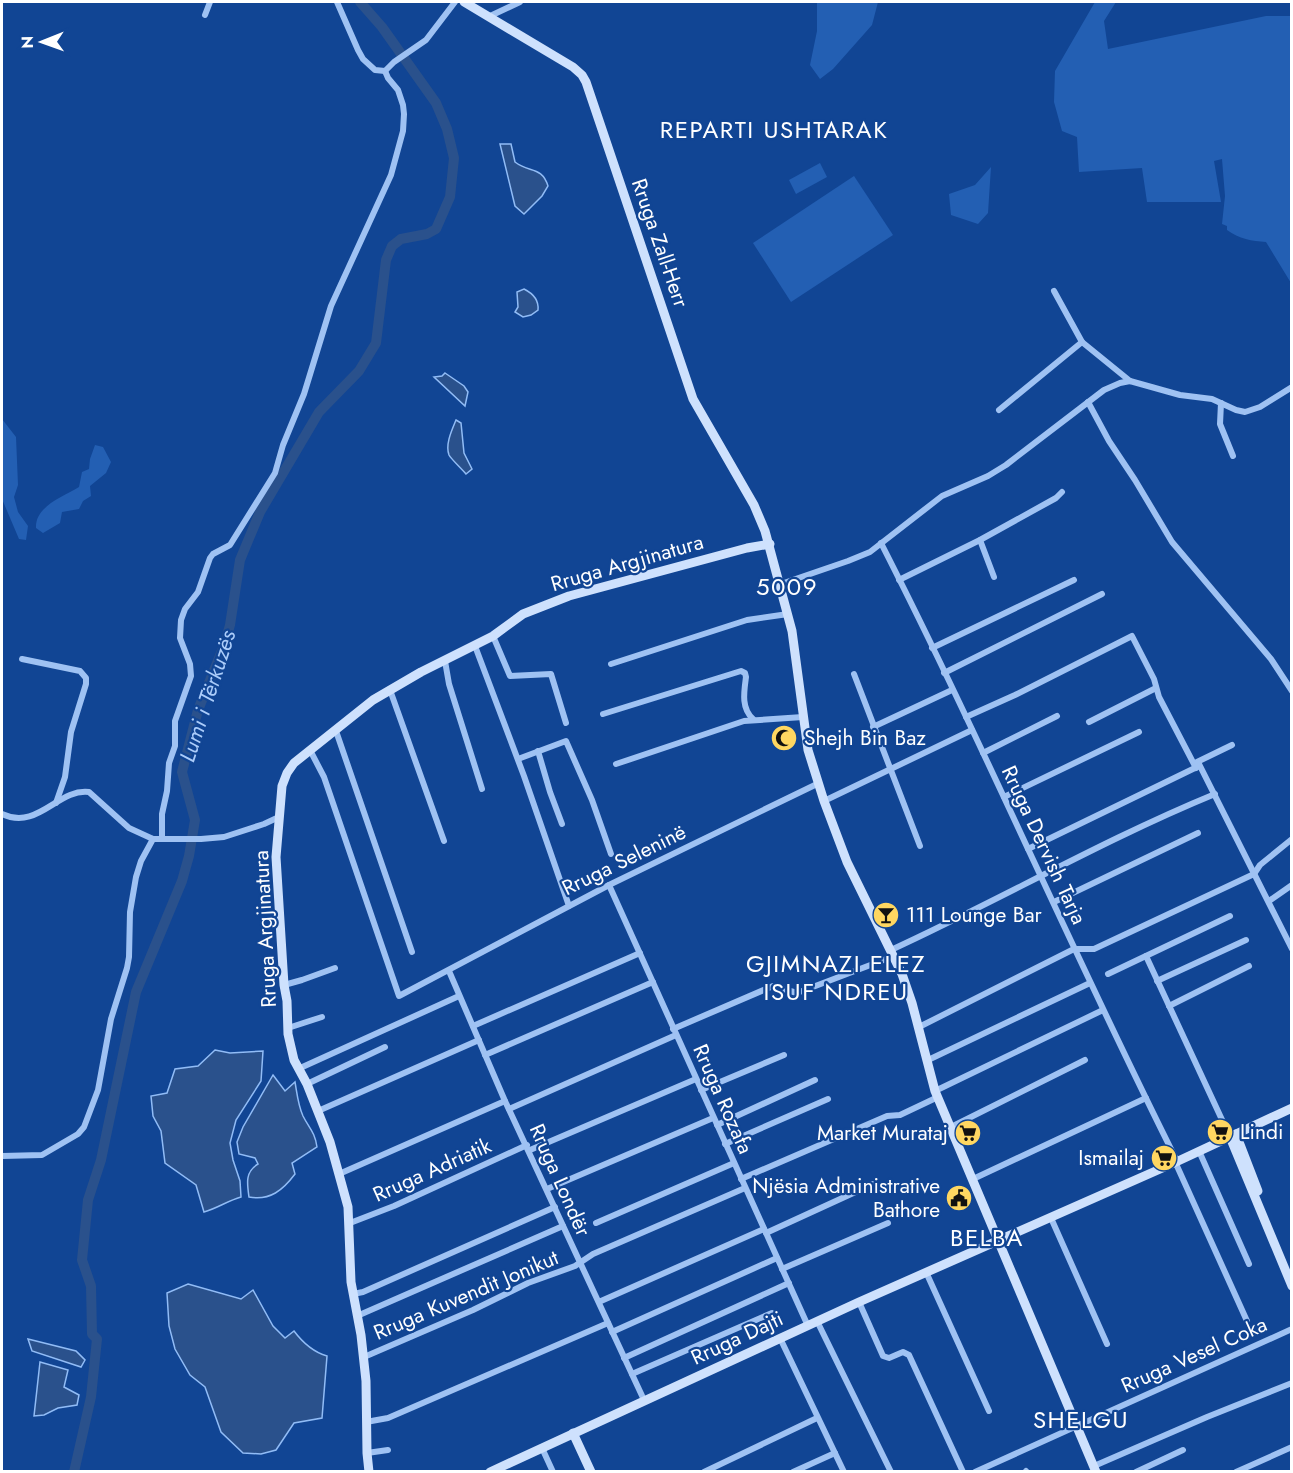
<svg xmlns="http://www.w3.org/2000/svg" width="1293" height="1473" viewBox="0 0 1293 1473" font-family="Jost,sans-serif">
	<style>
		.green { fill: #235fb3 }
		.water { fill: #2a518c; stroke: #91bcf6; stroke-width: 1.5 }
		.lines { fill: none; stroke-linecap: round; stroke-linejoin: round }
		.river { stroke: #2a518c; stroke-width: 10 }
		.street { stroke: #9fc2f3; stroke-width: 6 }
		.secondary { stroke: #cee1fd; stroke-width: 9 }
		.labels { text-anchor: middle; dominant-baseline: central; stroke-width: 4.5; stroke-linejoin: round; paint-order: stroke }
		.street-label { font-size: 21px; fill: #fff; stroke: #114594 }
		.poi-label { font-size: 21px; fill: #fff; stroke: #114594; text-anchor: start }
		.water-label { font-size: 22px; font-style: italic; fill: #abccfa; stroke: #114594 }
		.quarter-label { font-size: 24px; letter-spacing: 1.5px; fill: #fff; stroke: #114594 }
	</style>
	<rect width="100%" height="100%" fill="#114594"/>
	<g class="green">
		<path d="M817,2H878L872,25L833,69L820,79L810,65L817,31Z"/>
		<path d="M1095,2H1116L1104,21L1108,49L1266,16H1291V283L1266,242C1252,241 1239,239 1227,230V226L1222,224L1225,196L1222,159L1214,161L1221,202H1147L1142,168L1079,172L1077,137L1062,131L1054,102L1055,71Z"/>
		<path d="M820,163L827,177L796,194L789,180Z"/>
		<path d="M991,167L988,213L978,224L951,215L949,194L975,185Z"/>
		<path d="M854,176L893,235L791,302L753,243Z"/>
		<path d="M2,419L16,437L18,485L14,497L18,512L28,526L26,540L19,539L2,499Z"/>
		<path d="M95,445L103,447L111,462L106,473L90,486L91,496L83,501L79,509L62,512L60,523L43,533L36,528C35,506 63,497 79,487L82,472L89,469L90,459Z"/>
	</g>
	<g class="water">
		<path d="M500,144H511L515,162C529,173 542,166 548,186L542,196L524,214L515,206Z"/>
		<path d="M524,289C532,293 539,300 538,310L531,315L523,317L515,312L518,307L517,292Z"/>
		<path d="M445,373L464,386L468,392L465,406L434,377L442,376Z"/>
		<path d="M456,420L461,423L464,453L472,469L466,474C462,469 451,459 449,455C445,444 452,430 456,420Z"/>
		<path d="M215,1050L230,1053L263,1051L261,1081L236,1120L230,1143L233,1160L240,1181L241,1197C227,1201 218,1208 204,1212L196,1185L165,1163L161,1131L153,1116L151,1096L167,1093L175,1069L198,1066Z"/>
		<path d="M273,1075L285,1091L295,1082C297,1093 298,1105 303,1116C309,1128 315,1132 317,1147L292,1163L295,1174C283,1190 270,1201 249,1197C247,1183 245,1172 258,1164L255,1158L239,1154L237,1142L243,1127Z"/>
		<path d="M188,1284L241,1299L253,1290L273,1326L285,1338L294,1331C303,1343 313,1352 327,1356L322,1418L294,1423L276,1450L261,1454L243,1453L221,1432L205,1387L190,1375L175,1349L169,1326L167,1293Z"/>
		<path d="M28,1339L76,1351L85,1360L81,1367L32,1351Z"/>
		<path d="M40,1362L68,1370L64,1387L79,1395L77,1405L58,1408L44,1415L34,1416Z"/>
	</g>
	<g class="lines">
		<path class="river" d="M74,1472L91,1397L97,1339L92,1334L91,1286L82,1260L88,1200L101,1160L136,992L182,881L189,856L195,820L182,772L198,710L224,646L230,625L240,560L260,512L319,412L359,371L376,343L386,260L392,246L401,239L427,234L436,229L450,197L454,158L447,129L436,103L382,27L360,2"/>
		<g class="street">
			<path d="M337,2L358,50L363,59L375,70L385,71"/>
			<path d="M205,15L210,2"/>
			<path d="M488,17L520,2"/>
			<path d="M385,71L394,62L426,40L455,2"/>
			<path d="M1054,291L1082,342L1130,381"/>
			<path d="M1088,402L1109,441L1135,480L1172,542L1271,659L1292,691"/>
			<path d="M1221,403L1220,424L1233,456"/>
			<path d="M999,410L1082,342"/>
			<path d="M980,540L994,577"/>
			<path d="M881,543C984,745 1073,954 1175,1157L1177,1166L1247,1321"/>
			<path d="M899,580L980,540L1056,498L1062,492"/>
			<path d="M781,584L848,561L870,552L942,496L988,476L1006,465L1104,390L1120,383L1130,381L1180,395L1212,399L1236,410L1245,412L1260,407L1292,387"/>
			<path d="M493,636L510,676L551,674L566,723"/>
			<path d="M475,646L524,776L569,906"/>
			<path d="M932,648L1074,580"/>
			<path d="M22,659L80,671L86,678V684L71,732L65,777L56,803"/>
			<path d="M445,661L449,684L482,789"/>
			<path d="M611,664L747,620L788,614"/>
			<path d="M944,673L1102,594"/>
			<path d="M854,674L920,846"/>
			<path d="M390,690L444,841"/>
			<path d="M603,714L741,671L745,673L746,677C744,692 741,708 753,719"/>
			<path d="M966,717L1015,695L1132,636L1154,679L1159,697L1196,768"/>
			<path d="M1089,722L1156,688"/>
			<path d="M873,727L952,690"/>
			<path d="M336,731L412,952"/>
			<path d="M538,751L550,792L562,824"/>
			<path d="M311,752L324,777L399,996L609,885L817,784"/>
			<path d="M983,753L1057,716"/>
			<path d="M518,759L566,741L592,800L611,854"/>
			<path d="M1197,762L1232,745"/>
			<path d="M1198,762L1292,949"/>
			<path d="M616,764L744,721L803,717"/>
			<path d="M1004,797L1139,732"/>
			<path d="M824,801L972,730"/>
			<path d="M2,814C38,831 58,788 89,792L129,828L153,839H201L224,837L264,824L279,817"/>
			<path d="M162,839V814L167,791L169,763L175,746V721L191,676L190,664L180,638L181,620L185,609L198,592L210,558L213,554L230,545L275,473L283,445L304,394L331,306L391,175L403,131L404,114L403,105L398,90L388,78L385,71"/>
			<path d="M1028,849L1197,767"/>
			<path d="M609,885L808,1326"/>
			<path d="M1269,901L1292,885"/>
			<path d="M1054,902L1198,833"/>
			<path d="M891,950C1000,900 1103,840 1215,794"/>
			<path d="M1146,956L1230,1137"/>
			<path d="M449,971L505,1101L644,1400"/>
			<path d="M1108,974L1230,916"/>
			<path d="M1157,981L1246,940"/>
			<path d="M284,985L302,980L335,968"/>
			<path d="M1169,1006L1249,966"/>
			<path d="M473,1026L640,953"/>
			<path d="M919,1027L1074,949H1094L1254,874L1260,865L1292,839"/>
			<path d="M288,1028L322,1017"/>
			<path d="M673,1029L773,986L797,993L894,956"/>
			<path d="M485,1055L653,982"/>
			<path d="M926,1061L1090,983"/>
			<path d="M298,1069L459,996"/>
			<path d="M307,1084L385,1047"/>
			<path d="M701,1090L784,1055"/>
			<path d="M935,1091L1103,1010"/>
			<path d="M509,1109L676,1035"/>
			<path d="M318,1111L479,1040"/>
			<path d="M717,1125L815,1080"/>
			<path d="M951,1127L1085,1060"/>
			<path d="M725,1144L828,1099"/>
			<path d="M530,1150L696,1079"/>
			<path d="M1199,1151L1249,1264"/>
			<path d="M2,1156L42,1155L78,1134L84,1127L98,1090L111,1019L127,968L129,957L130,912L136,877L141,861L153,839"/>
			<path d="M339,1174L505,1101"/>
			<path d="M741,1179L887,1116L900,1115L938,1097"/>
			<path d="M973,1179L1146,1098"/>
			<path d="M547,1189L713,1118"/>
			<path d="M1051,1218L1107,1344"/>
			<path d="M350,1223L394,1206L527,1145"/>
			<path d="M596,1223L734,1163"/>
			<path d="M766,1233L873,1184"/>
			<path d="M782,1269L888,1223"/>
			<path d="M926,1272L989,1411"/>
			<path d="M353,1294L363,1292L555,1207"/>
			<path d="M601,1301L764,1229"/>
			<path d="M859,1302L883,1356L889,1358L903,1352L909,1355L963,1472"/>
			<path d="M357,1316L563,1226"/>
			<path d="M817,1321L891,1472"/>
			<path d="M612,1332L777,1258"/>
			<path d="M780,1338L844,1472"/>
			<path d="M364,1357L473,1310L528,1283L575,1266L593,1254L745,1188"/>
			<path d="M624,1358L789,1283"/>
			<path d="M632,1374L772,1313"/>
			<path d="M366,1422L388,1418L608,1323"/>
			<path d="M542,1448L553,1472"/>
			<path d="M367,1453L388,1450"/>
			<path d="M1094,1466L1207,1417L1292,1383"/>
			<path d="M1026,1471L1027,1472"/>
			<path d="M704,1472L817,1418"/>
			<path d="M793,1472L835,1453"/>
			<path d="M975,1472L1292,1329"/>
			<path d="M1136,1472L1183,1450"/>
			<path d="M1236,1472L1292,1447"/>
		</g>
		<g class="secondary">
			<path d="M464,2L573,67L582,75L586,82L693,399L754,505L765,531L792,631L808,750L824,801L847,862L902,974L912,1003L935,1091L1096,1472"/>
			<path d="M1236,1134L1258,1191"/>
			<path d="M1230,1137L1292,1286"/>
			<path d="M573,1433L591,1472"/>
			<path d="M369,1472L367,1453L366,1381L361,1335L351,1282L348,1207L330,1142L307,1084L294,1060L288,1034L287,1001L284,985L276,857L282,786L287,773L294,763L373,700L421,672L493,636L523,614L569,596L747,548L770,544"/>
			<path d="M490,1472L859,1302L1176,1162L1292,1108"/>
		</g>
	</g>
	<defs>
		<symbol id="mosque-disc" viewBox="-11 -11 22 22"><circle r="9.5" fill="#ffd761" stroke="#114594"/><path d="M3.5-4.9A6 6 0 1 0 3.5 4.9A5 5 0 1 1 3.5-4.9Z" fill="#111"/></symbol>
		<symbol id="bar-disc" viewBox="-11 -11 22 22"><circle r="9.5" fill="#ffd761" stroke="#114594"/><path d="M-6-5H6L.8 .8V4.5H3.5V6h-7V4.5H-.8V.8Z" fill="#111"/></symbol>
		<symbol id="supermarket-disc" viewBox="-11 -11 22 22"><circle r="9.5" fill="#ffd761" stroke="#114594"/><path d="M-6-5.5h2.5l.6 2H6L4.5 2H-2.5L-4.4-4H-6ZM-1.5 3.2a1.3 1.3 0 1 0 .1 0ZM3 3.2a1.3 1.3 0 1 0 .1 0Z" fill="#111"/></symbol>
		<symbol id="civic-disc" viewBox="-11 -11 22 22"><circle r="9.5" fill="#ffd761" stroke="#114594"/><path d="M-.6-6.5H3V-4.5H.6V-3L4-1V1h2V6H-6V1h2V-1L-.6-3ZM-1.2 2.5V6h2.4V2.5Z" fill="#111"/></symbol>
	</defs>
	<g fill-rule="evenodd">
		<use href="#mosque-disc" x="769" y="723" width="30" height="30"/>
		<use href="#bar-disc" x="871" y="900" width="30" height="30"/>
		<use href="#supermarket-disc" x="1205" y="1117" width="30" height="30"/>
		<use href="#supermarket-disc" x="953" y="1118" width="30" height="30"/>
		<use href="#supermarket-disc" x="1149" y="1143" width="30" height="30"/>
		<use href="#civic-disc" x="944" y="1183" width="30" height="30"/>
	</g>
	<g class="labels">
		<g class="street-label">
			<text transform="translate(660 243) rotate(71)">Rruga Zall-Herr</text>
			<text transform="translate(627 563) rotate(-16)">Rruga Argjinatura</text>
			<text transform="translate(1044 845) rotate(65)">Rruga Dervish Tarja</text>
			<text transform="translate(624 860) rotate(-26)">Rruga Seleninë</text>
			<text transform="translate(265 929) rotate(-93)">Rruga Argjinatura</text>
			<text transform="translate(723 1099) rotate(66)">Rruga Rozafa</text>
			<text transform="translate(432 1170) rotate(-24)">Rruga Adriatik</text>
			<text transform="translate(560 1180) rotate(66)">Rruga Londër</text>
			<text transform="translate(466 1295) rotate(-23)">Rruga Kuvendit Jonikut</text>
			<text transform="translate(737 1338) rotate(-25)">Rruga Dajti</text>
			<text transform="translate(1194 1355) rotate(-24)">Rruga Vesel Coka</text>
		</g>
		<g class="poi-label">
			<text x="804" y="738">Shejh Bin Baz</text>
			<text x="906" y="915">111 Lounge Bar</text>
			<text x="1240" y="1132">Lindi</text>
			<text x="948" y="1133" text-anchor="end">Market Murataj</text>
			<text x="1144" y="1158" text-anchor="end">Ismailaj</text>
			<text x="940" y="1186" text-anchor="end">Njësia Administrative<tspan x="940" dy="24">Bathore</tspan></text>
		</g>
		<g class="water-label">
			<text transform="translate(207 696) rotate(-72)">Lumi i Tërkuzës</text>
		</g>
		<g class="quarter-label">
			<text x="774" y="129">REPARTI USHTARAK</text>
			<text x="787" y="586">5009</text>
			<text x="836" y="963">GJIMNAZI ELEZ<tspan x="836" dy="28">ISUF NDREU</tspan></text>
			<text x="987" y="1237">BELBA</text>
			<text x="1081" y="1419">SHELGU</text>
		</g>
	</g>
	<rect width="1293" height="1473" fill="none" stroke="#ffffff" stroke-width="6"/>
	<g transform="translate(42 42) rotate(269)" stroke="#114594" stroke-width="4.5" paint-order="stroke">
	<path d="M0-4.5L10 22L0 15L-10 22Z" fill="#ffffff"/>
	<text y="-9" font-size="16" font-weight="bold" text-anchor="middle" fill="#ffffff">N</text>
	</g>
</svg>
